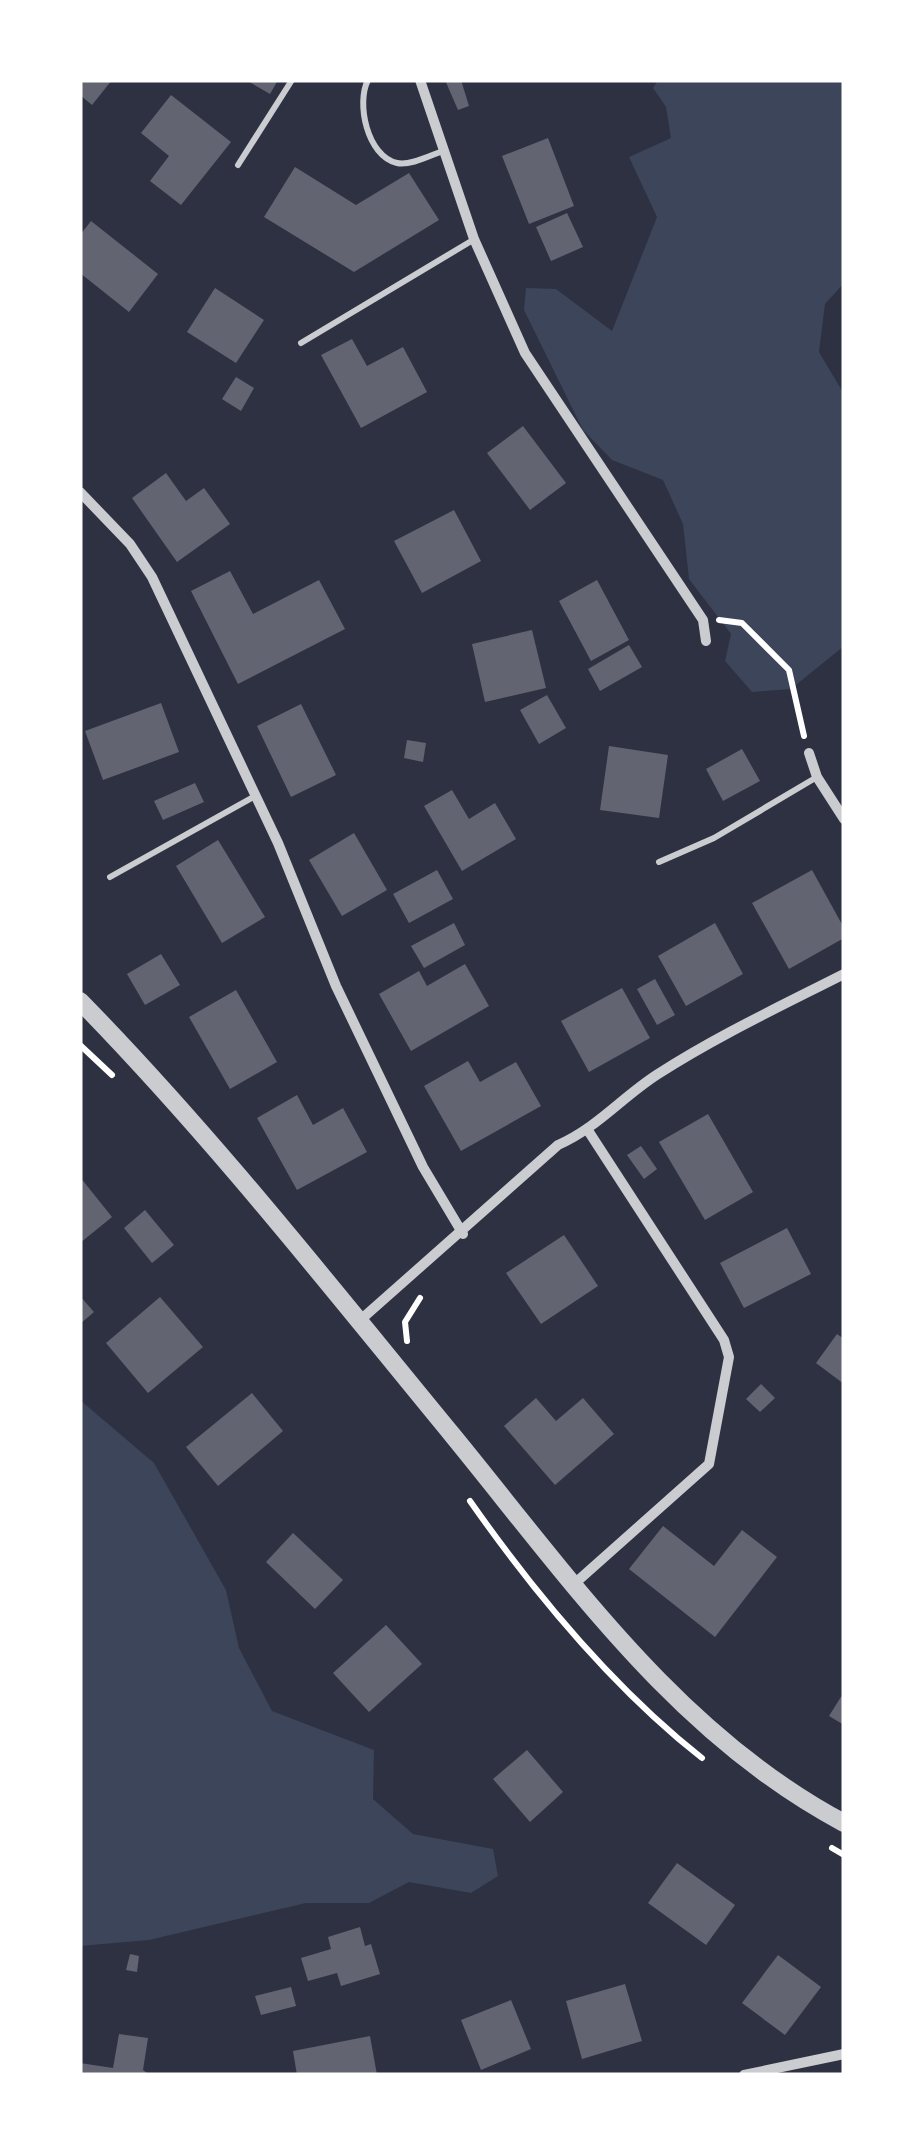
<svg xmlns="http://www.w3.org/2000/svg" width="924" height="2155" viewBox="0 0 924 2155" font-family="Raleway,sans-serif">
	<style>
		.green { fill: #3c4559 }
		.building { fill: #626471 }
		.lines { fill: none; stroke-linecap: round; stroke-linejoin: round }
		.path { stroke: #fff; stroke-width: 6 }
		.service { stroke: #caccd0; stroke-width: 6 }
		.minor { stroke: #caccd0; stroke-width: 10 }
		.tertiary { stroke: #caccd0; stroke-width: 18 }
	</style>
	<rect width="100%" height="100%" fill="#2d3142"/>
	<g class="green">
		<path d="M658,80H844V283L825,304L819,352L844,394V646L791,689L752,692L725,661L731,634L689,579L683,524L663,480L612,460L583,430L524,310L526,288L556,289L612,331L657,217L629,157L671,138L666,107L653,88Z"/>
		<path d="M80,1400L154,1463L226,1590L239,1648L272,1711L374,1750L373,1799L413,1834L493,1849L498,1876L471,1893L409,1882L369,1903H306L149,1940L80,1946Z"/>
	</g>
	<g class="building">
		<path d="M80,80H112L92,105L80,95Z"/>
		<path d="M246,80H278L270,94Z"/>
		<path d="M445,80H461L469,106L458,110Z"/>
		<path d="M171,95L231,142L181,205L150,181L169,156L141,133Z"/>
		<path d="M548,138L574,206L529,224L502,156Z"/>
		<path d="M295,167L356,205L409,173L439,220L354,272L264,217Z"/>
		<path d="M567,213L583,247L551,261L536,227Z"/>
		<path d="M91,221L158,274L129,312L80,273V235Z"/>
		<path d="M215,288L264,320L236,363L187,332Z"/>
		<path d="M352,339L367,366L403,347L427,392L361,428L321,355Z"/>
		<path d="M236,377L254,388L241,411L222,399Z"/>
		<path d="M523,426L566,483L530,510L487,453Z"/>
		<path d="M166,473L186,501L204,488L230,524L177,562L132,498Z"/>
		<path d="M454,510L481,561L422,593L394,541Z"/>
		<path d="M230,571L253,614L319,580L345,629L238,684L191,591Z"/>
		<path d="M597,580L629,640L591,661L559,601Z"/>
		<path d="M532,630L546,688L485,702L472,644Z"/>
		<path d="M629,645L642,667L600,691L588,669Z"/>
		<path d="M547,695L566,728L539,744L520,710Z"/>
		<path d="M161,703L179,752L103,780L85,731Z"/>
		<path d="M301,704L336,775L291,797L257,726Z"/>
		<path d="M407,740L426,743L423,762L404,758Z"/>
		<path d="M609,746L668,755L659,818L600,810Z"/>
		<path d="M742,749L760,781L723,801L706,769Z"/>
		<path d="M195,783L204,802L163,820L154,801Z"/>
		<path d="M452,790L469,819L495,803L516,839L462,871L424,806Z"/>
		<path d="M354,833L387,890L342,916L309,860Z"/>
		<path d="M218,840L265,917L222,943L176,866Z"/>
		<path d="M437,870L453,899L409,923L393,894Z"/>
		<path d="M812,870L844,928V938L789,969L752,903Z"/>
		<path d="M454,923L465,945L424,968L411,946Z"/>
		<path d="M715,923L743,974L686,1006L658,956Z"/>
		<path d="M161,954L180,985L145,1005L127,974Z"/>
		<path d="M465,964L489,1006L411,1051L379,994L419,971L427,986Z"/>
		<path d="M655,979L675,1015L657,1025L637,989Z"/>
		<path d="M622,988L650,1038L589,1072L561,1021Z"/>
		<path d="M236,990L277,1062L230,1089L189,1017Z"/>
		<path d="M468,1061L480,1082L516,1062L541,1106L461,1151L424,1086Z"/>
		<path d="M297,1095L313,1125L343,1108L367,1152L297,1190L257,1118Z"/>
		<path d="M708,1114L753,1192L705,1220L659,1142Z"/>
		<path d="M641,1146L657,1169L644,1179L627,1155Z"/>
		<path d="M80,1177L112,1217L80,1243Z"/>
		<path d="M145,1210L174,1245L152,1263L124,1228Z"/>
		<path d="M787,1228L811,1274L744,1308L720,1263Z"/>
		<path d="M564,1235L598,1286L541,1324L506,1273Z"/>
		<path d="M80,1296L94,1312L80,1324Z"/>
		<path d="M160,1297L203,1347L148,1393L106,1343Z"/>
		<path d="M837,1334L844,1339V1384L816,1363Z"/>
		<path d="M761,1384L775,1398L760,1412L746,1399Z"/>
		<path d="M252,1393L283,1431L218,1486L186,1447Z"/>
		<path d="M536,1398L556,1421L583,1398L614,1434L555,1485L504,1426Z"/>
		<path d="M663,1526L714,1566L742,1530L777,1557L715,1637L629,1569Z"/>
		<path d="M293,1533L343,1580L315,1609L266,1562Z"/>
		<path d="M386,1625L422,1664L369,1712L333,1673Z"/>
		<path d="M844,1692V1725L829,1716Z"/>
		<path d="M527,1750L563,1792L530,1822L493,1779Z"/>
		<path d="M677,1863L735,1905L706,1945L648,1903Z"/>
		<path d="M360,1927L365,1946L371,1944L380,1974L341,1986L337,1973L308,1981L301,1958L331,1949L328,1937Z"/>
		<path d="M130,1954L139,1956L137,1972L126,1970Z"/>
		<path d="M778,1955L821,1987L785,2035L742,2003Z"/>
		<path d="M625,1984L642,2041L582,2059L566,2001Z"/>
		<path d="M291,1987L296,2006L261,2015L255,1996Z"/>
		<path d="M511,2000L531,2049L481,2070L461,2020Z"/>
		<path d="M119,2034L148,2038L143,2070L150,2075H80V2063L113,2068Z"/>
		<path d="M370,2036L377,2075H297L293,2051Z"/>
	</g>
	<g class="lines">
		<g class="path">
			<path d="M719,620L742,623L789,670L804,736"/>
			<path d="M80,1045L112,1075"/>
			<path d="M407,1341L405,1322L420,1298"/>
			<path d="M470,1501C536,1595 612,1687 702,1758"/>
			<path d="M832,1848L844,1855"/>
		</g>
		<g class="service">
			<path d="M368,80C356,103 367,156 397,163C410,166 431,155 443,151"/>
			<path d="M238,165L292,80"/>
			<path d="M301,343L473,240"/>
			<path d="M659,862L714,838L817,777"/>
			<path d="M110,877L255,796"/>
		</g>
		<g class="minor">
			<path d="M420,80L474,239L525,353L703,620L706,641"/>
			<path d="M80,492L130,544L152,577L278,843L336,986L423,1167L463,1234"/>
			<path d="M809,753L817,777L844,819"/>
			<path d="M357,1323L558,1145C597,1128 622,1097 658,1074C717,1036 781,1006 844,974"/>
			<path d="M573,1585L709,1464L729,1357L724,1340L589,1132"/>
			<path d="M744,2075L844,2054"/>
		</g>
		<path class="tertiary" d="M80,1001C214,1138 333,1290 454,1437C570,1579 678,1735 844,1823"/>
	</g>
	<rect width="924" height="2155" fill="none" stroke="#ffffff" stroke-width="165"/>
</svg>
